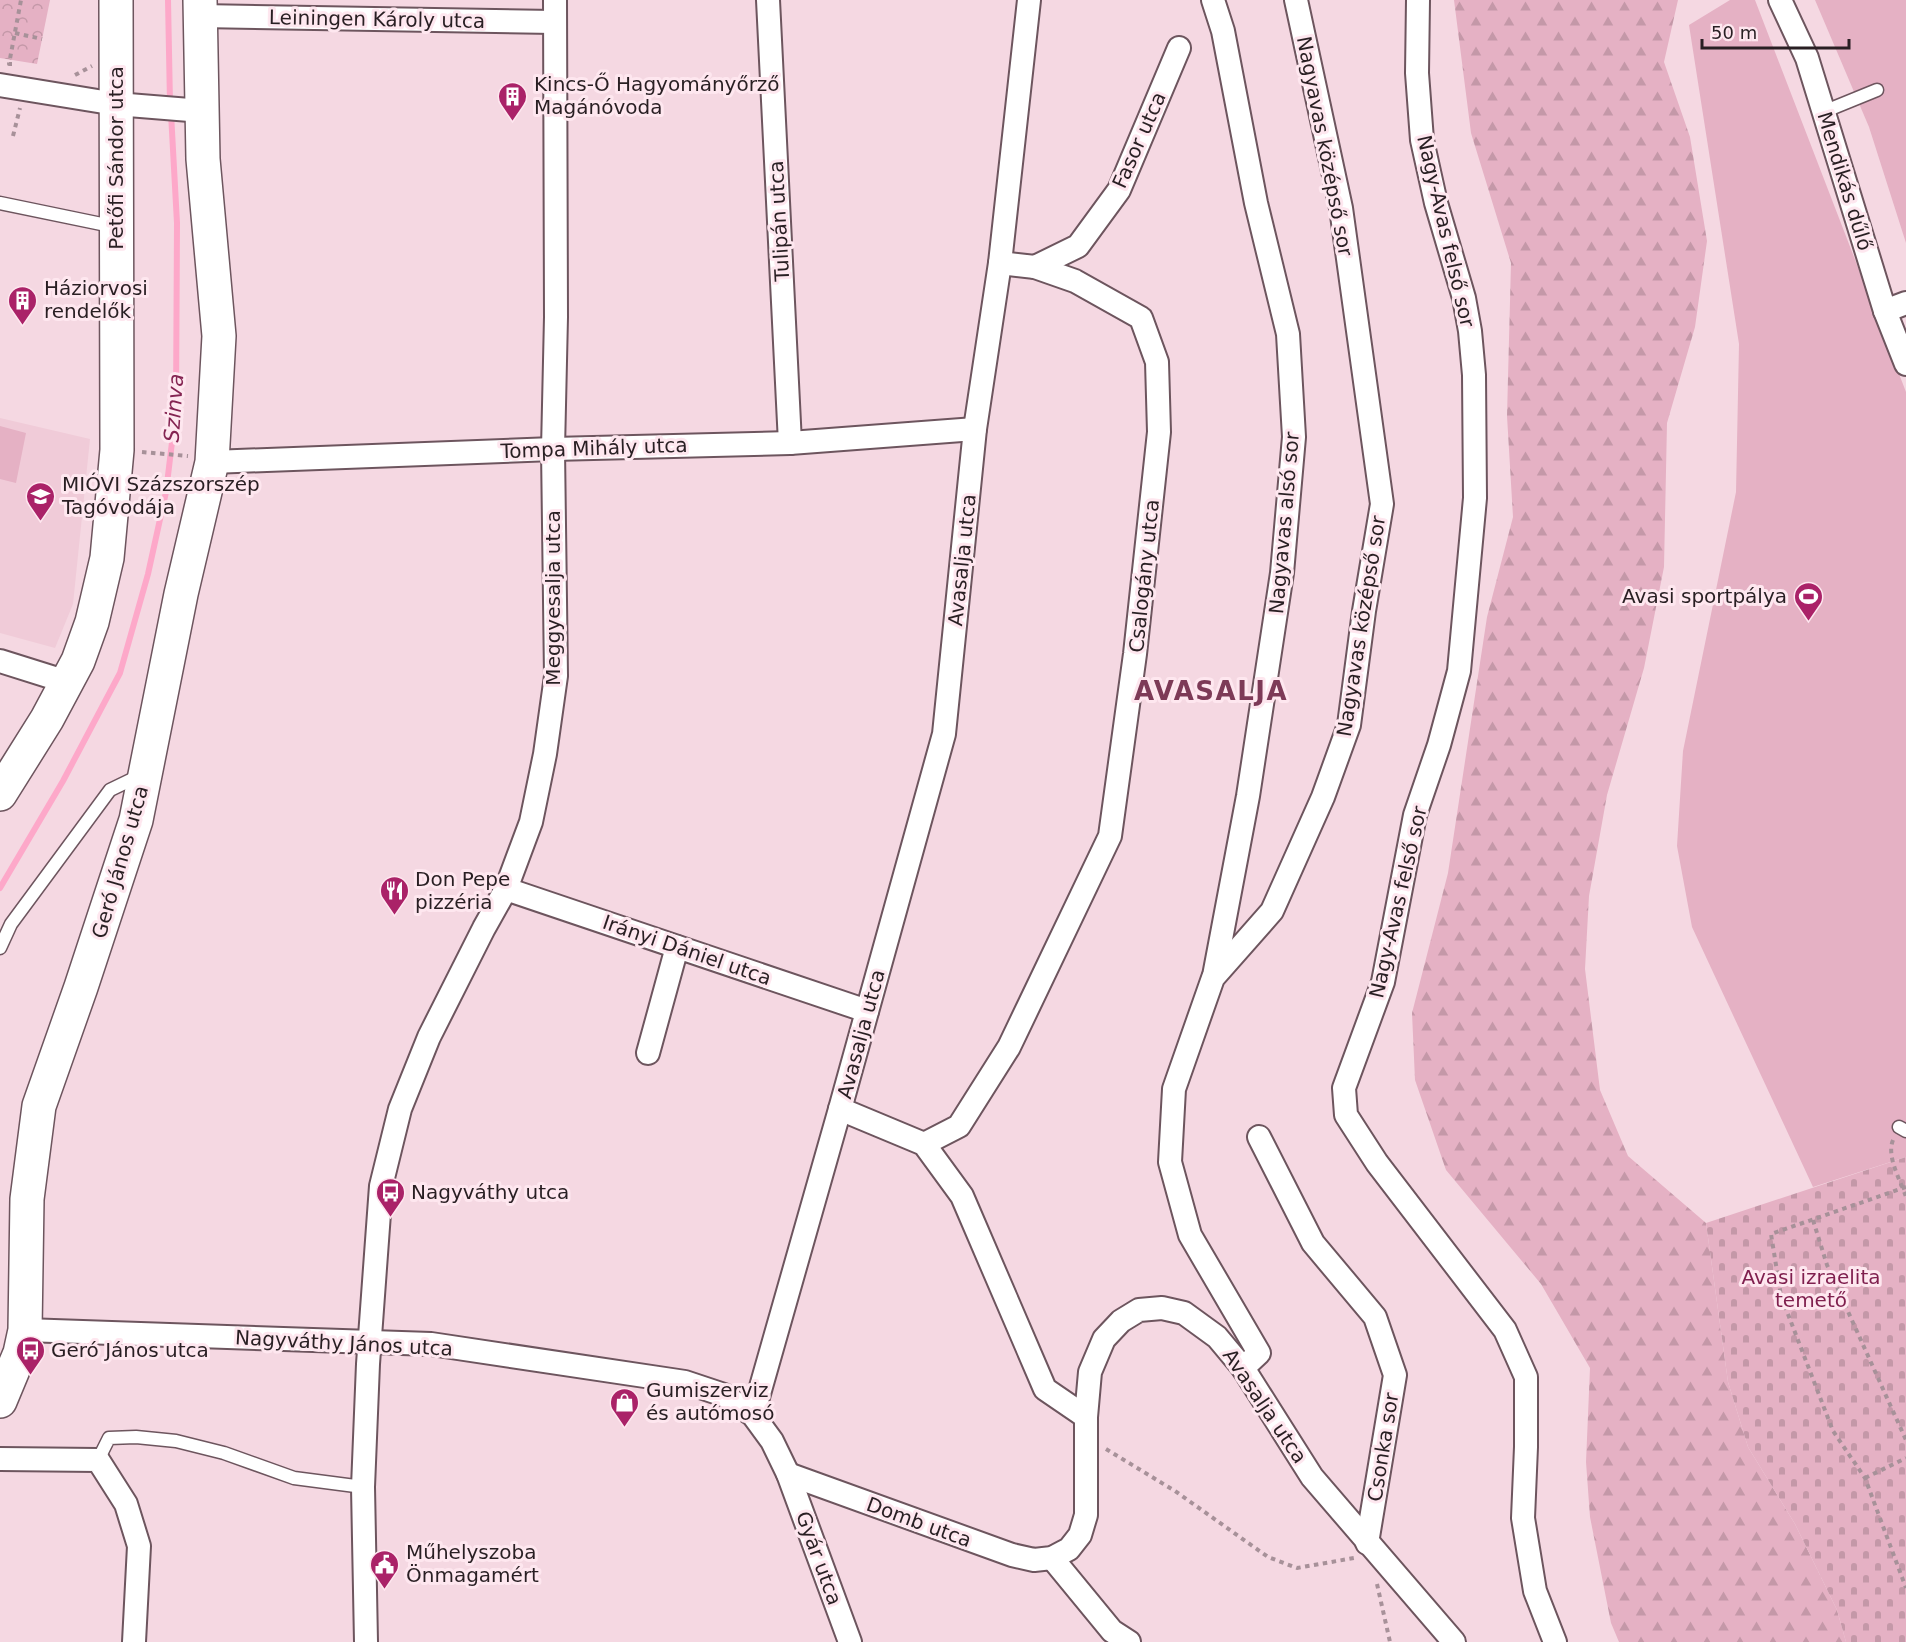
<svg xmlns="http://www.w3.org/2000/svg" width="1906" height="1642" viewBox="0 0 1906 1642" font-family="'DejaVu Sans',sans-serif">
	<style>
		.built { fill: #f0cbd8 }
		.green { fill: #e5b1c4 }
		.forest { fill: url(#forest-firs) }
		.cemetery { fill: url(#cemetery-stones) }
		.park { fill: url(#park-crowns) }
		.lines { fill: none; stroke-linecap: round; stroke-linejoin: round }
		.stream { stroke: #fda8c9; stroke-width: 6 }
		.lane-casing { stroke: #6d555e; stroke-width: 15 }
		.street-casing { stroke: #6d555e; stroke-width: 26 }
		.secondary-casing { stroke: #6d555e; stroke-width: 36 }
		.path { stroke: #a79199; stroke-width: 4; stroke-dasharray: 4.5 4.5; stroke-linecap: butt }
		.lane { stroke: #fff; stroke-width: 12 }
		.street { stroke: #fff; stroke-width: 22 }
		.secondary { stroke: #fff; stroke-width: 33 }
		.labels { text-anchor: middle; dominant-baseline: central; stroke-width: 6; stroke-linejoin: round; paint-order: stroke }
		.street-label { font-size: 20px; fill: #291f23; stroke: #fee7ef }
		.poi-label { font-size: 20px; fill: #291f23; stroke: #fee7ef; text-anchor: start }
		.park-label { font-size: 20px; fill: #7f1f4e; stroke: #fee7ef }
		.water-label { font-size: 21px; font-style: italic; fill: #842452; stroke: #fee7ef }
		.district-label { font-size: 26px; font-weight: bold; letter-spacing: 1.5px; fill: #7d3a57; stroke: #fee7ef }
	</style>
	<defs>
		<pattern id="forest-firs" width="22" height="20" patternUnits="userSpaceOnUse" patternTransform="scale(1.5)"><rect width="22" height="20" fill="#e5b1c4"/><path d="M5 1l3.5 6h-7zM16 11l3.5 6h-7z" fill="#c498a8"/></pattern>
		<pattern id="cemetery-stones" width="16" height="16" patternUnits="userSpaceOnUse" patternTransform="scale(1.5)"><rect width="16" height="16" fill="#e5b1c4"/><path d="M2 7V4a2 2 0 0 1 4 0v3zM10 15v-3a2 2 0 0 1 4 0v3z" fill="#c498a8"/></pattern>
		<pattern id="park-crowns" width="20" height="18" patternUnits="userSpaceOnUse" patternTransform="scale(1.5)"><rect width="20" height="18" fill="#e5b1c4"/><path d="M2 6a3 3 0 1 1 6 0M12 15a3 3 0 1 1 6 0" fill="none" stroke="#c498a8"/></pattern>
	</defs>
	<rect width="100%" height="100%" fill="#f5d8e2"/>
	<path class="built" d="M0,418L90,439L73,604L55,648L0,633Z"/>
	<g class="green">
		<path d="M1730,0H1755L1906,392V1157L1813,1187L1692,927L1677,846L1683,751L1736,492L1739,344L1689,25Z"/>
		<path d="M1815,0H1906V243L1869,127Z"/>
		<path d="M0,426L26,433L16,483L0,479Z"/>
	</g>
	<path class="forest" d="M1454,0H1678L1664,62L1690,137L1707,241L1695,327L1667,423L1664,567L1644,668L1607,795L1589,896L1585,969L1600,1090L1628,1156L1706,1223L1728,1382L1748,1447L1795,1524L1837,1610L1846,1642H1619L1611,1623L1590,1517L1586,1462L1590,1368L1541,1284L1446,1170L1415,1080L1412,1013L1448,873L1487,617L1513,517L1507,416L1511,263L1471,133Z"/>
	<path class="cemetery" d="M1906,1157V1642H1846L1837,1610L1795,1524L1748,1447L1728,1382L1706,1223Z"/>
	<path class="park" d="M0,0H50L37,64L0,58Z"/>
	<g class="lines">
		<g class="stream">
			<path d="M168,0L170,103"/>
			<path d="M0,888L63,781L120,673L148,574L166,492L176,409L177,223L171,113"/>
		</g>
		<defs>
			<g id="lane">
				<path d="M1823,112L1877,90"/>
				<path d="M0,203L116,227"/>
				<path d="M0,948L11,924L110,790L139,776"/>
				<path d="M1899,1127L1906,1131"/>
				<path d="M98,1460L109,1438L136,1437L176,1441L224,1453L294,1478L363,1487"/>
			</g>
			<g id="street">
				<path d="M768,0L790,443"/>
				<path d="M1213,0L1223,31L1256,203L1288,334L1294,437L1282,573L1248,796L1214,976"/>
				<path d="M1418,0L1417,73L1422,140L1436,203L1464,298L1470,331L1474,375L1475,498L1459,671L1439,745L1415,815L1383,982L1344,1088L1346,1115L1377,1163L1505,1330L1526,1377V1447L1523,1518L1535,1591L1555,1642"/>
				<path d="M1780,0L1807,58L1885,311L1906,364"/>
				<path d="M200,16L554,22"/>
				<path d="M0,85L116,104L202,111"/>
				<path d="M1035,267L1078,246L1119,190L1179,48"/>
				<path d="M1885,311L1906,303"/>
				<path d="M212,462L553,449L790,443L975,429"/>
				<path d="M0,661L67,682"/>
				<path d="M506,889L867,1011"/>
				<path d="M648,1053L677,947"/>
				<path d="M840,1109L924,1144L962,1196L1045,1389L1086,1417"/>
				<path d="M1259,1137L1313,1243L1375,1317L1395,1375L1367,1543"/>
				<path d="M924,1144L959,1126L1009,1047L1110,836L1135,654L1159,432L1157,362L1141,318L1075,281L1035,267L1000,263"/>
				<path d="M25,1330L431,1344L685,1382L724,1395L753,1415L772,1441L788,1474L850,1642"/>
				<path d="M1243,1368L1259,1353L1190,1235L1170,1162L1174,1089L1213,978L1272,911L1323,797L1349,725L1364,611L1382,504L1341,208L1296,0"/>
				<path d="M753,1415L840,1109L944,734L975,429L1000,263L1029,0"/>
				<path d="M0,1459L98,1460L126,1504L139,1546L134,1642"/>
				<path d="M788,1474L1012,1555L1034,1560L1052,1558L1069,1549L1080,1535L1086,1515V1417L1090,1372L1104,1339L1121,1321L1139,1310L1162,1308L1184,1313L1217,1337L1243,1368L1312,1477L1454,1642"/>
				<path d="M1052,1558L1112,1631L1129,1642"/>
				<path d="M366,1642L363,1487L368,1364L381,1186L400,1109L429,1037L484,928L506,889L531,822L545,754L556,676L553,449L556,317L555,0"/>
			</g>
			<g id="secondary">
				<path d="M0,794L47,719L78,661L92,622L107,558L117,450L116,0"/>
				<path d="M0,1401L20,1353L25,1330L27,1199L39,1106L81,987L136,820L181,594L212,462L219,336L203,159L200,0"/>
			</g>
		</defs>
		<use href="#lane" class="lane-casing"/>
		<use href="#street" class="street-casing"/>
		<use href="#secondary" class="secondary-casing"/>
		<g class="path">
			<path d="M15,33L42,39"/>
			<path d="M12,64H9L21,0"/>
			<path d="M75,75L92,66"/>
			<path d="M13,136L20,108"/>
			<path d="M142,452L188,456"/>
			<path d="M1893,1140C1886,1157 1901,1181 1906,1197"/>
			<path d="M1906,1187L1771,1234L1781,1296L1833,1431L1865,1478L1906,1588"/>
			<path d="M1813,1220L1827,1265L1906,1440"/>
			<path d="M1106,1449L1175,1491L1268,1557L1297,1568L1354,1558"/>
			<path d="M1865,1478L1906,1458"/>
			<path d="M1377,1584L1390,1642"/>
		</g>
		<use href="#lane" class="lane"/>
		<use href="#street" class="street"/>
		<use href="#secondary" class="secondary"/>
	</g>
	<defs>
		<symbol id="building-pin" viewBox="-11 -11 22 30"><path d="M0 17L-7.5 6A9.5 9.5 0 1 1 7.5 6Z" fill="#aa2268" stroke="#fee7ef"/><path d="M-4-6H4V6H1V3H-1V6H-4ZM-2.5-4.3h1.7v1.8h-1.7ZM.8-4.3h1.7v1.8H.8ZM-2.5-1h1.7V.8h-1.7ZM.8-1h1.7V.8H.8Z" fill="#fff"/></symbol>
		<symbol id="school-pin" viewBox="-11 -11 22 30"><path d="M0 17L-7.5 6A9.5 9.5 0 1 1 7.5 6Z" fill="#aa2268" stroke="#fee7ef"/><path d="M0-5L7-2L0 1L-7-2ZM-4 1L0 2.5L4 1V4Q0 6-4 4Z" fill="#fff"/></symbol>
		<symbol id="stadium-pin" viewBox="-11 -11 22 30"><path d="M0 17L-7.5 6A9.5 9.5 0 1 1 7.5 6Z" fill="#aa2268" stroke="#fee7ef"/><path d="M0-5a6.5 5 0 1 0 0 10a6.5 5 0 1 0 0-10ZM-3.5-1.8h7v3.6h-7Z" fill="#fff"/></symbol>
		<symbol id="restaurant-pin" viewBox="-11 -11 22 30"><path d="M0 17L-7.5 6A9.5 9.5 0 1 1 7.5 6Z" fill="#aa2268" stroke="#fee7ef"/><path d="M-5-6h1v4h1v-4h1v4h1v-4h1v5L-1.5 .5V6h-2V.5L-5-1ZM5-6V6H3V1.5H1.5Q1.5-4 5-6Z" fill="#fff"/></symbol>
		<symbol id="bus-pin" viewBox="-11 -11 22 30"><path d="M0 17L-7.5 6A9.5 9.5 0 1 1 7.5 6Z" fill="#aa2268" stroke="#fee7ef"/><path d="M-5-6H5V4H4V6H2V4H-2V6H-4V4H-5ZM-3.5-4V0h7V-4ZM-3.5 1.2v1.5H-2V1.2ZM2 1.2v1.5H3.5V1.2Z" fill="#fff"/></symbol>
		<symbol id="shop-pin" viewBox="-11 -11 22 30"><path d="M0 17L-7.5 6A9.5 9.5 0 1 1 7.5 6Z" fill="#aa2268" stroke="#fee7ef"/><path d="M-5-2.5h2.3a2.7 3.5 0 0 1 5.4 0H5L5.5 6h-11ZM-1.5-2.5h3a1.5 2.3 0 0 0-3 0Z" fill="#fff"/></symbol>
		<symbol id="civic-pin" viewBox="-11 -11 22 30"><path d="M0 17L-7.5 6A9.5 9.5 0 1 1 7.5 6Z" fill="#aa2268" stroke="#fee7ef"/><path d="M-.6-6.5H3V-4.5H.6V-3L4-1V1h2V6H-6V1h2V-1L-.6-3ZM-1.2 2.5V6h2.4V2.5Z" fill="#fff"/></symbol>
	</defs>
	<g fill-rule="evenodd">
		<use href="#building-pin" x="496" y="80" width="33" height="45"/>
		<use href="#building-pin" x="6" y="284" width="33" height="45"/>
		<use href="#school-pin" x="24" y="480" width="33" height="45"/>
		<use href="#stadium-pin" x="1792" y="580" width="33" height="45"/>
		<use href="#restaurant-pin" x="378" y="874" width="33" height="45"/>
		<use href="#bus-pin" x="374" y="1176" width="33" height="45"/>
		<use href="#bus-pin" x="14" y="1334" width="33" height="45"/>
		<use href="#shop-pin" x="608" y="1386" width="33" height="45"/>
		<use href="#civic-pin" x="368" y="1548" width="33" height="45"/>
	</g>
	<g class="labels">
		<g class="street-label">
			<text transform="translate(377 19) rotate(1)">Leiningen Károly utca</text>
			<text transform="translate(1139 140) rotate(-66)">Fasor utca</text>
			<text transform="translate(1325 146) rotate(79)">Nagyavas középső sor</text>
			<text transform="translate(116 158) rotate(-90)">Petőfi Sándor utca</text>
			<text transform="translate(1845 181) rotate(73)">Mendikás dűlő</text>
			<text transform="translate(779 221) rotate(-93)">Tulipán utca</text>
			<text transform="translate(1446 231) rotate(77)">Nagy-Avas felső sor</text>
			<text transform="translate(594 448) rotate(-2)">Tompa Mihály utca</text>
			<text transform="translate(1284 523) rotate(-85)">Nagyavas alsó sor</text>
			<text transform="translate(962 560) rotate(-84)">Avasalja utca</text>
			<text transform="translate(1144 576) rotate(-84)">Csalogány utca</text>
			<text transform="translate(553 598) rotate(-90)">Meggyesalja utca</text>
			<text transform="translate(1361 626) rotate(-81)">Nagyavas középső sor</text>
			<text transform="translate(120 862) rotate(-74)">Geró János utca</text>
			<text transform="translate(1398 902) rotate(-77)">Nagy-Avas felső sor</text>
			<text transform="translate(687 950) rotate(19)">Irányi Dániel utca</text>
			<text transform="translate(861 1034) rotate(-75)">Avasalja utca</text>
			<text transform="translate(344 1343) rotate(3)">Nagyváthy János utca</text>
			<text transform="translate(1265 1406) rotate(56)">Avasalja utca</text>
			<text transform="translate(1383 1447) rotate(-81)">Csonka sor</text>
			<text transform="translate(919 1522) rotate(20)">Domb utca</text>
			<text transform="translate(819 1558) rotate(70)">Gyár utca</text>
		</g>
		<g class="poi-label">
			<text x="534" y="84">Kincs-Ő Hagyományőrző<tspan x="534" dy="23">Magánóvoda</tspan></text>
			<text x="44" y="288">Háziorvosi<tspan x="44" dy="23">rendelők</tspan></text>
			<text x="62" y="484">MIÓVI Százszorszép<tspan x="62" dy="23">Tagóvodája</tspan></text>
			<text x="1787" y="596" text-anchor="end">Avasi sportpálya</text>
			<text x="415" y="879">Don Pepe<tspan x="415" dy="23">pizzéria</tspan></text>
			<text x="411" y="1192">Nagyváthy utca</text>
			<text x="51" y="1350">Geró János utca</text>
			<text x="646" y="1390">Gumiszerviz<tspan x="646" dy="23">és autómosó</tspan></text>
			<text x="406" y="1552">Műhelyszoba<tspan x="406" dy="23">Önmagamért</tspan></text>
		</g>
		<g class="park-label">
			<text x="1811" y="1277">Avasi izraelita<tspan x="1811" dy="23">temető</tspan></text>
		</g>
		<g class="water-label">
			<text transform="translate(174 408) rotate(-86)">Szinva</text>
		</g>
		<g class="district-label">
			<text x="1211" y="691">AVASALJA</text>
		</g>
	</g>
	<path d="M1702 39v9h147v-9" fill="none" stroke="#291f23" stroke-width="3"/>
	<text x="1711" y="39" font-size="18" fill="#291f23" stroke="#fee7ef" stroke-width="4.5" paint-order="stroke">50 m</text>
</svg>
